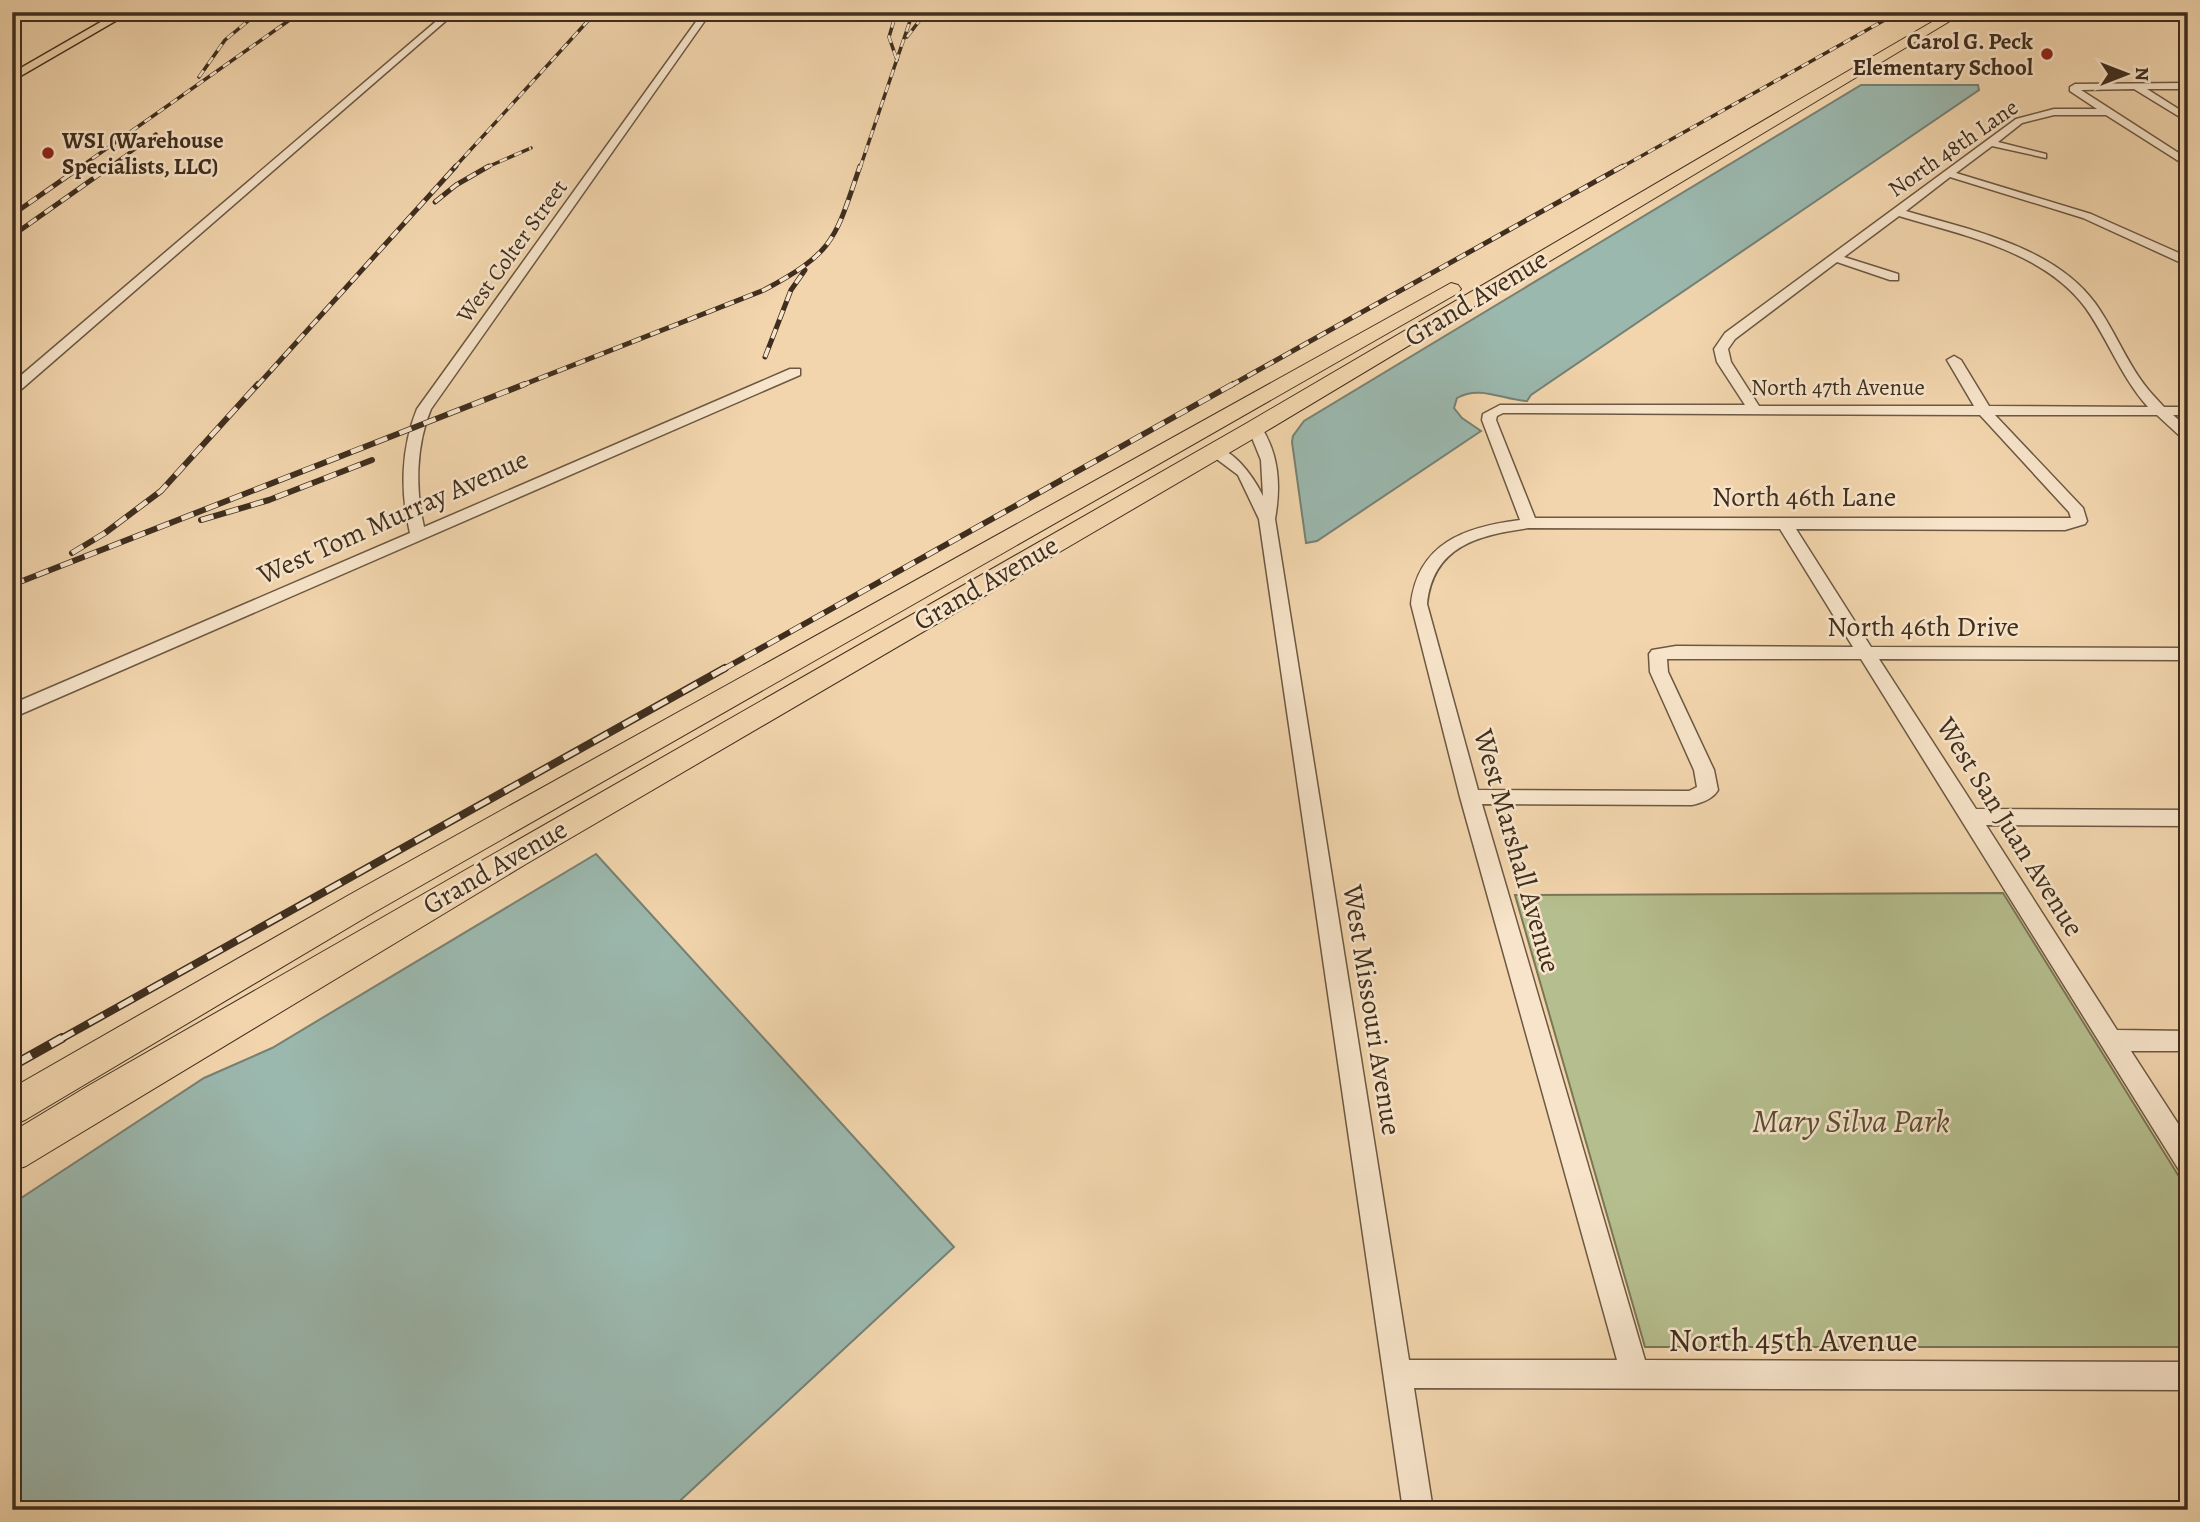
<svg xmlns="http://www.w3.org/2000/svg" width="2200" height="1522" viewBox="0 0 2200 1522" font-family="Alegreya,serif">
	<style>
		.green { fill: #b5be8e; stroke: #7a7656; stroke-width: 2 }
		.water { fill: #9bb8ae; stroke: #768174; stroke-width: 2 }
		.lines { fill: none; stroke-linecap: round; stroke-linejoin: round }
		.minor-casing { stroke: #6c5842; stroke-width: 3 }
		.major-casing { stroke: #3f2e1e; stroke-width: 3 }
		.highway-casing { stroke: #3f2e1e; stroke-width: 2 }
		.minor { fill: #f7e4ca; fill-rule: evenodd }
		.major { fill: #f2d5ad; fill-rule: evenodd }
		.highway { fill: #f2d5ad; fill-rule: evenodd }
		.rail-far4-casing { stroke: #3f2e1e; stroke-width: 3.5 }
		.rail-far3-casing { stroke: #3f2e1e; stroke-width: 5 }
		.rail-far2-casing { stroke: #3f2e1e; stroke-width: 6 }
		.rail-far1-casing { stroke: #3f2e1e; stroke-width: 8 }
		.rail-casing { stroke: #3f2e1e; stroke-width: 10 }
		.rail-far4 { stroke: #f7e4ca; stroke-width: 2.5; stroke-dasharray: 8; stroke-linecap: butt }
		.rail-far3 { stroke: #f7e4ca; stroke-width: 3.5; stroke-dasharray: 10; stroke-linecap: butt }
		.rail-far2 { stroke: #f7e4ca; stroke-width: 4.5; stroke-dasharray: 13; stroke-linecap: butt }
		.rail-far1 { stroke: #f7e4ca; stroke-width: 5; stroke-dasharray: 17; stroke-linecap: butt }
		.rail { stroke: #f7e4ca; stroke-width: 7; stroke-dasharray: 22; stroke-linecap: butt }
		.poi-dot { fill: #8f2418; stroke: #f7e4ca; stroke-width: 2.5 }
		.labels { text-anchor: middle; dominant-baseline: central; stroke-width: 5; stroke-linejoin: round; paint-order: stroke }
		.far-poi-label { font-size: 23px; font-weight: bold; fill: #3f2e1e; stroke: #f7e4ca; text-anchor: end }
		.far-street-label { font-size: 23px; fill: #3f2e1e; stroke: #f7e4ca }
		.street-label { font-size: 28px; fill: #3f2e1e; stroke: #f7e4ca }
		.near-park-label { font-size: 33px; font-style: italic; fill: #574b34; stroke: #f7e4ca }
		.near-street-label { font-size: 33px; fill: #3f2e1e; stroke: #f7e4ca }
	</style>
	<rect width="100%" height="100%" fill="#f2d5ad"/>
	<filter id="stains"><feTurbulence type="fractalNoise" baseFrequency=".00286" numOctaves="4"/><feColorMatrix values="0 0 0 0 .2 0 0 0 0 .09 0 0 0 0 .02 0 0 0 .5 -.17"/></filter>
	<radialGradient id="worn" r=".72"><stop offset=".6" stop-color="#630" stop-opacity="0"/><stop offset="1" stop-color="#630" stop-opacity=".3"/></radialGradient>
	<path class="green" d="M2003,893L2188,1191V1347H1645L1515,895Z"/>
	<g class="water">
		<path d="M1861,85H1978L1979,90L1531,395L1527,401C1503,400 1480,385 1457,398L1454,408L1462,418L1481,431L1317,541L1306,543L1292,442L1293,436L1304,421Z"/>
		<path d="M596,854L954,1247L670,1510H12V1204L204,1078L272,1048Z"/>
	</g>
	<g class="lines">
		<defs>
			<g id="minor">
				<path d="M447,12H456L17,393L12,394V383Z"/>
				<path d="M703,12H711L431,409C416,445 415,489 424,527L790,369H800V375L12,718V704L410,533C400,492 401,448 417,409Z"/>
				<path d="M2188,83V89H2147L2188,115V122L2134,89L2081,90L2188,159V167L2106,115H2054L2022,123L1998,142L2046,154V158L1992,146L1956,173L2091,214L2188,257V266L2083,218L1950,177L1906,211C1970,230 2053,246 2095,303C2116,332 2128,367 2152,394L2164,407H2188V415H2173L2188,428V440L2183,439L2157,415H1995L2083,508L2087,521L2085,524L2065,530L1796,529L1871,647L2188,648V660L1879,659L1976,809L2188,810V826L1986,825L2117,1030L2188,1031V1051H2131L2188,1139V1174L2179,1170L1861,659H1667L1668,672L1714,770L1718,790C1713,799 1701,803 1692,805L1482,804L1645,1360L2188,1362V1390L1414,1388L1433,1510H1403L1259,519L1238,475L1206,451L1208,448C1231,443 1254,478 1263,496L1261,460L1248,428L1250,425H1260C1279,454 1281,485 1275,519L1409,1360H1617L1460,797L1411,604C1418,543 1465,527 1520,520L1482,420L1483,414L1500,405H1745L1717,362L1714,349L1725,333L2016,119L2054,109H2097L2070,91V87L2075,84ZM1899,216C1962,235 2043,251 2085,307C2108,339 2121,377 2148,407L1989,406L1961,360L1954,356L1947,360L1974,406H1759L1731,362L1728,349L1735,339L1837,262L1890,280H1898V274L1844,257ZM1503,413L1980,415L2069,512L2071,518H1535L1496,420L1497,416ZM1529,528L1780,529L1853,647L1676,646L1652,650L1649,654L1650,672L1694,770L1697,787L1689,791L1478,790L1427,604C1433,546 1478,535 1529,528Z"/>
			</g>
			<path id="major" d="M118,12H131L12,81V73Z"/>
			<g id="highway">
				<path d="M1949,12H1965L1263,433L526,864L26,1166L12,1171V1132L88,1086L1247,423Z"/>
				<path d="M1451,283L1458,285L1461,289L1458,293L373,913L25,1120L12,1125V1088L349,895Z"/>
			</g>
		</defs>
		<use href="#minor" class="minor-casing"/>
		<use href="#major" class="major-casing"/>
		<use href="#highway" class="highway-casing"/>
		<use href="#minor" class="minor"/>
		<use href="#major" class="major"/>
		<use href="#highway" class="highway"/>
		<defs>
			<g id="rail-far4">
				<path d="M894,20L889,37L897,60"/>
				<path d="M907,37L926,12"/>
				<path d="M199,77L225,40L259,12"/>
				<path d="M79,168L301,12"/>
				<path d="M108,168L156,134"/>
				<path d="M454,168L596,12"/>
				<path d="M485,168L531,148"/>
				<path d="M860,168L913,12"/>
				<path d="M1620,168L1899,12"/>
			</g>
			<g id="rail-far3">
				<path d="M435,202L456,185L489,166"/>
				<path d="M12,215L82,166"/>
				<path d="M12,236L111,166"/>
				<path d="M765,357L791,290L805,270"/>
				<path d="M257,386L456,166"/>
				<path d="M520,386L764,290C835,252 835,239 860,166"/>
				<path d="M1230,386L1623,166"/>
			</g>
			<g id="rail-far2">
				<path d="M201,520L269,500L372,460"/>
				<path d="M72,553L105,533L161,491L258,384"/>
				<path d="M12,585L525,384"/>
				<path d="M722,670L1233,384"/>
			</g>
			<path id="rail-far1" d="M59,1040L725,668"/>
			<path id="rail" d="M12,1066L62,1038"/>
		</defs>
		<use href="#rail-far4" class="rail-far4-casing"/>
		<use href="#rail-far3" class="rail-far3-casing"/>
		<use href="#rail-far2" class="rail-far2-casing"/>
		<use href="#rail-far1" class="rail-far1-casing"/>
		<use href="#rail" class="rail-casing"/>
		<use href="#rail-far4" class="rail-far4"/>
		<use href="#rail-far3" class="rail-far3"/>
		<use href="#rail-far2" class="rail-far2"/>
		<use href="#rail-far1" class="rail-far1"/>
		<use href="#rail" class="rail"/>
	</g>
	<g class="poi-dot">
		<circle cx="2047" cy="54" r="7"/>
		<circle cx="48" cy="153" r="7"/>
	</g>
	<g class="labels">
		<g class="far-poi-label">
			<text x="2033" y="41">Carol G. Peck<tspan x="2033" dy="26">Elementary School</tspan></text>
			<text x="62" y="140" text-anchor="start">WSI (Warehouse<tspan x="62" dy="26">Specialists, LLC)</tspan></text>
		</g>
		<g class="far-street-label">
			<text transform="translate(1953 148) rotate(-35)">North 48th Lane</text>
			<text transform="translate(512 251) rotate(-54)">West Colter Street</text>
			<text x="1838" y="387">North 47th Avenue</text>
		</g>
		<g class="street-label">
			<text transform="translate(1476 298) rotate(-31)">Grand Avenue</text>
			<text x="1804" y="497">North 46th Lane</text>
			<text transform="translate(393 517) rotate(-24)">West Tom Murray Avenue</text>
			<text transform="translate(986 583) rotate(-30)">Grand Avenue</text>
			<text x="1923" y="627">North 46th Drive</text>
			<text transform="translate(2010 827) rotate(58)">West San Juan Avenue</text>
			<text transform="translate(1517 851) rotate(74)">West Marshall Avenue</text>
			<text transform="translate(495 867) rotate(-30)">Grand Avenue</text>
			<text transform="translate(1372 1010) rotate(81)">West Missouri Avenue</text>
		</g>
		<g class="near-park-label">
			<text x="1851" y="1120">Mary Silva Park</text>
		</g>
		<g class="near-street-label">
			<text x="1793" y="1339">North 45th Avenue</text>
		</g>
	</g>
	<rect width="2200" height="1522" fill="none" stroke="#f2d5ad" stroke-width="42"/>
	<rect x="14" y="14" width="2172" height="1494" fill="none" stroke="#3f2e1e" stroke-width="3.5"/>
	<rect x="21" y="21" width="2158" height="1480" fill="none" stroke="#3f2e1e" stroke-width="2"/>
	<g transform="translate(2126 74) rotate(90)" stroke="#f7e4ca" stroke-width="5" paint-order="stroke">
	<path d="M0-5L12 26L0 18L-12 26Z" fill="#3f2e1e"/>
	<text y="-10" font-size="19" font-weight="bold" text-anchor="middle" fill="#3f2e1e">N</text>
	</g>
	<rect width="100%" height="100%" filter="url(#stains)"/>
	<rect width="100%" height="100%" fill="url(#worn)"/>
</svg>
